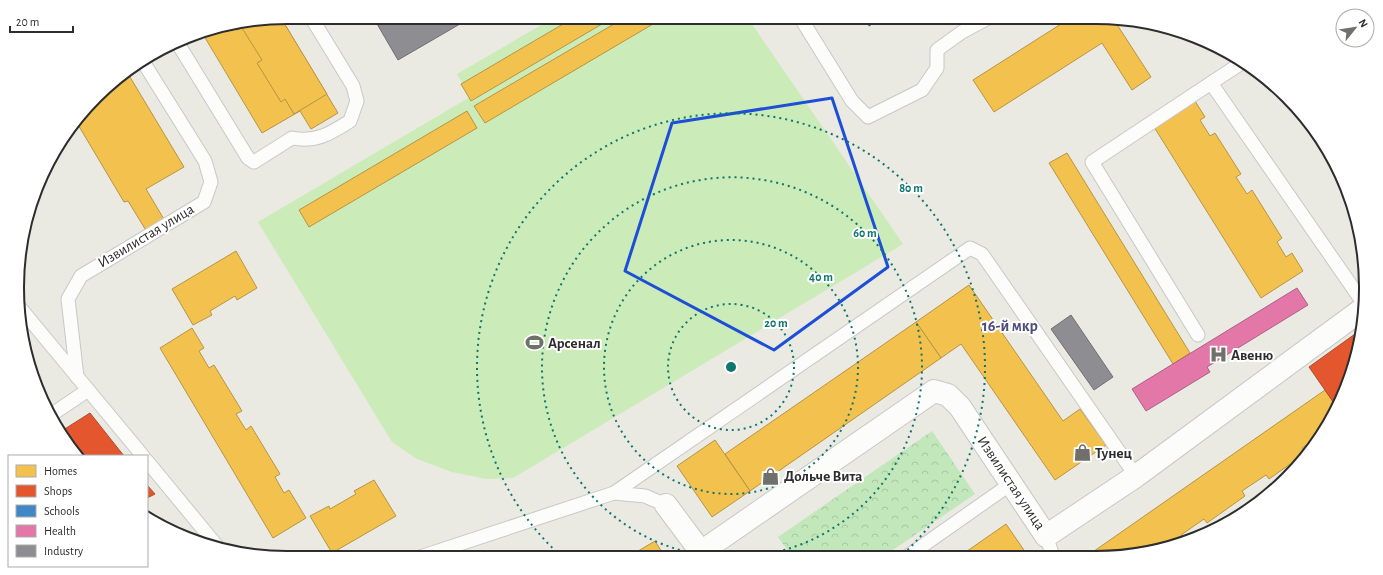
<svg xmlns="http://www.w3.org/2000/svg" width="1383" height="575" viewBox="0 0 1383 575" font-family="'Alegreya Sans',sans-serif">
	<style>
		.park { fill: url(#park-crowns) }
		.pitch { fill: #cbebb9 }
		.homes { fill: #f2c14e; stroke: #b79544 }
		.shops { fill: #e4572e; stroke: #ad4a2e }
		.schools { fill: #3f88c5; stroke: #3a6d97 }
		.health { fill: #e377a8; stroke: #ac6183 }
		.industry { fill: #8d8d92; stroke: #707074 }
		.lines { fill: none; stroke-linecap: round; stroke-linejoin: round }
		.service-casing { stroke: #c8c8c7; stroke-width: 15 }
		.minor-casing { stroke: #c8c8c7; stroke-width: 24 }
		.service { stroke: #fcfcfb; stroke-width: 13 }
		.minor { stroke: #fcfcfb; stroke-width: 22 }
		.marked { fill: none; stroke: #1d4ed8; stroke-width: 3; stroke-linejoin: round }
		.ring { fill: none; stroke: #0f766e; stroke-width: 2; stroke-dasharray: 2 4 }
		.labels { text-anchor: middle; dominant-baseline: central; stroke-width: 4; stroke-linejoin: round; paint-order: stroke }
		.street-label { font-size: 15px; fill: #2d2d2d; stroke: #fff }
		.poi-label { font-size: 15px; font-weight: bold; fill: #2d2d2d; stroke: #fff; text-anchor: start }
		.neighbourhood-label { font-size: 16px; font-weight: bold; fill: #504c7f; stroke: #fff }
		.rim { fill: none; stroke: #2d2d2d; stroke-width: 2 }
		.centre { fill: #0f766e; stroke: #fff; stroke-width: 2 }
		.ring-label { font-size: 12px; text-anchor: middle; font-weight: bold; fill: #0f766e; stroke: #fff; stroke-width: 4; stroke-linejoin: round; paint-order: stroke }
	</style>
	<defs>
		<pattern id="park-crowns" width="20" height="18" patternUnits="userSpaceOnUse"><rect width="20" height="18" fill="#c2e7bb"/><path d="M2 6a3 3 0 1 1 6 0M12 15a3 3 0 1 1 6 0" fill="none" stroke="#a7c6a1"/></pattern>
	</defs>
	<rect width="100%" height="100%" fill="#eae9e2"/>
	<path class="park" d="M932,431L975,494L884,556L792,557L778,537Z"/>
	<path class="pitch" d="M555,17H747L903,244L513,478L487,479L452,472L417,459L392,442L258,222L470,97L457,74Z"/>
	<g class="homes">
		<path d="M575,17H614L471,101L461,84Z"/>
		<path d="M626,17H649L653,24L485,123L474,106Z"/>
		<path d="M1072,17H1096L1114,20L1151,77L1132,90L1102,43L994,112L973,80Z"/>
		<path d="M281,18L338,113L311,129L300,111L262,133L201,31Z"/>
		<path d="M281,18L327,94L294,114L285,99L281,102L257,63L262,60L242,28L237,30L234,26Z"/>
		<path d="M127,72L184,167L146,189L165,221L147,232L128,201L124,202L77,123L109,84Z"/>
		<path d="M1195,101L1205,117L1200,120L1210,136L1215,133L1241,174L1236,177L1247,194L1252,190L1282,238L1277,242L1286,257L1292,253L1303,271L1261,298L1154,127Z"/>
		<path d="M467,111L477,128L309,227L299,210Z"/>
		<path d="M1067,153L1190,353L1173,364L1049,163Z"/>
		<path d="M236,251L257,288L237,300L235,296L210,311L212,315L193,325L172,289Z"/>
		<path d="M969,285L1063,421L1080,409L1106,445L1055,480L961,344L941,358L916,322Z"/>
		<path d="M916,322L941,358L750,491L725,454Z"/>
		<path d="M192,328L204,348L199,351L209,368L214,365L242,411L236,414L246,430L251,426L280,474L275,477L284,493L289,490L306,518L273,538L160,348Z"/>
		<path d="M1325,390L1336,406L1322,434L1302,448L1306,453L1269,479L1266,475L1242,491L1245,496L1207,523L1204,519L1181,535L1184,540L1131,556H1087Z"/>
		<path d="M715,440L750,491L712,517L677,466Z"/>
		<path d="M374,480L396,516L332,553L310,516L329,506L330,509L356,494L354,491Z"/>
		<path d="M1006,524L1028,556H960Z"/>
		<path d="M655,541L665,557H628Z"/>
	</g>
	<g class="shops">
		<path d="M1362,329L1352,374L1336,406L1309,367Z"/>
		<path d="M90,413L124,456H77L60,432Z"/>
		<path d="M147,485L155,494L147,498Z"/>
	</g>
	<path class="schools" d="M864,17H884L869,26Z"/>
	<path class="health" d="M1297,288L1308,305L1207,367L1210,372L1146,411L1132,389Z"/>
	<g class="industry">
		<path d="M373,17H472L398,60Z"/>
		<path d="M1071,315L1113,377L1094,390L1051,329Z"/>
	</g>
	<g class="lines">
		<defs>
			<g id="service">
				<path d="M800,17L852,101L868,117L922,90L937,68V50L962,32L990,17"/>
				<path d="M177,42L248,158L254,162L292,138C316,143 331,133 350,121L357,101L353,86L311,17"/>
				<path d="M1243,62L1211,83L1364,304"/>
				<path d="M21,309L143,456"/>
				<path d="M1198,335L1092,162L1211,83"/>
				<path d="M77,377L68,299L81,276L204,202L211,182L205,161L142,60"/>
				<path d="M51,415L88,390"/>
				<path d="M147,461L217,546"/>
				<path d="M614,493L970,248L982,254L1136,476"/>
				<path d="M1046,536L1053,556"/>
				<path d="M908,556L1012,483"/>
				<path d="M417,558L614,493L645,496L666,505"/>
			</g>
			<g id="minor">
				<path d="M666,505L701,552"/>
				<path d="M704,557L701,552L934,391L948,395L960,407L1046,536L1136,476L1364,308"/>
			</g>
		</defs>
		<use href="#service" class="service-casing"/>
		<use href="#minor" class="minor-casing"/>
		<use href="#service" class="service"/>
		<use href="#minor" class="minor"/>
	</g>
	<path class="marked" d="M832,98L888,267L774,350L625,271L672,123Z"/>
	<g class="ring">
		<circle cx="731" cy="367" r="63"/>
		<circle cx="731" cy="367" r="127"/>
		<path d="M721 557A190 190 0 1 1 743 557"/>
		<path d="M561 556A254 254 0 1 1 901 556"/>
	</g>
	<defs>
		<symbol id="stadium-bare" viewBox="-9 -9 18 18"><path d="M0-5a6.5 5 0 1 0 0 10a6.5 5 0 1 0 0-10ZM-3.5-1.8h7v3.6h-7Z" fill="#6f6f6c" stroke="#fff" stroke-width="2.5" paint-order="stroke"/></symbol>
		<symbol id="hospital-bare" viewBox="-9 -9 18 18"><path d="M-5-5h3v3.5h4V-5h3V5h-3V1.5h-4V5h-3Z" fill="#6f6f6c" stroke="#fff" stroke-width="2.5" paint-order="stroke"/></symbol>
		<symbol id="shop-bare" viewBox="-9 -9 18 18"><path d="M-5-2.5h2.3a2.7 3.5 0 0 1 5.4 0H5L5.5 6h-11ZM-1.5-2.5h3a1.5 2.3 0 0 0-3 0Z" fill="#6f6f6c" stroke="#fff" stroke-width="2.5" paint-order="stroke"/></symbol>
	</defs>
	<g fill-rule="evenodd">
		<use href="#stadium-bare" x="522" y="330" width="25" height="25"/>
		<use href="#hospital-bare" x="1206" y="342" width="25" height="25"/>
		<use href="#shop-bare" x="1070" y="440" width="25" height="25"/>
		<use href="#shop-bare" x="758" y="464" width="25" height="25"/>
	</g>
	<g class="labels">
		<g class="street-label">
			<text transform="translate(146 236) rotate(-31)">Извилистая улица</text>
			<text transform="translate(1011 483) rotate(56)">Извилистая улица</text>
		</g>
		<g class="poi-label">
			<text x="548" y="343">Арсенал</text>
			<text x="1231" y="355">Авеню</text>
			<text x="1095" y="453">Тунец</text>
			<text x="784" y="476">Дольче Вита</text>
		</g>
		<g class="neighbourhood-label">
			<text x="1010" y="326">16-й мкр</text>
		</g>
	</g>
	<path d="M0 0H1383V575H0ZM287 24H1096A263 263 0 0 1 1359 287V288A263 263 0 0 1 1096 551H287A263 263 0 0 1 24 288V287A263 263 0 0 1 287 24Z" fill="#fff" fill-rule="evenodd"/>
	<path class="rim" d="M287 24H1096A263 263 0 0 1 1359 287V288A263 263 0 0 1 1096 551H287A263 263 0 0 1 24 288V287A263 263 0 0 1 287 24Z"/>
	<circle cx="731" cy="367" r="6" class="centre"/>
	<g class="ring-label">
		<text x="911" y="192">80 m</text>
		<text x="865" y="237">60 m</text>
		<text x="821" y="281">40 m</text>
		<text x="776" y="327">20 m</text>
	</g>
	<rect x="8" y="455" width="140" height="112" fill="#ffffff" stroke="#ababab"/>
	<rect x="16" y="465" width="20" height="12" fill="#f2c14e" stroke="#ababab"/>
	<text x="44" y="475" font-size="12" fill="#2d2d2d">Homes</text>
	<rect x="16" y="485" width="20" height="12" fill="#e4572e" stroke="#ababab"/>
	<text x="44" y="495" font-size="12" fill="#2d2d2d">Shops</text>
	<rect x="16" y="505" width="20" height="12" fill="#3f88c5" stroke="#ababab"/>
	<text x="44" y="515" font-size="12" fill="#2d2d2d">Schools</text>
	<rect x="16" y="525" width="20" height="12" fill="#e377a8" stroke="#ababab"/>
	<text x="44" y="535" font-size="12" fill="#2d2d2d">Health</text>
	<rect x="16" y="545" width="20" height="12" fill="#8d8d92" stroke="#ababab"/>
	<text x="44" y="555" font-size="12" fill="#2d2d2d">Industry</text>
	<g transform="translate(1355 28) rotate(60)"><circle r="19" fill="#ffffff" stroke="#ababab"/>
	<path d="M0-3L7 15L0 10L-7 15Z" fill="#6f6f6c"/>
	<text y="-6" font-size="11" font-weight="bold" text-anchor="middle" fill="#2d2d2d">N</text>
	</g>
	<path d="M10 26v6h63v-6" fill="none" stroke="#2d2d2d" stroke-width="2"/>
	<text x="16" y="26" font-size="12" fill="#2d2d2d" stroke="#ffffff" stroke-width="3" paint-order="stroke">20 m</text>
</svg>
